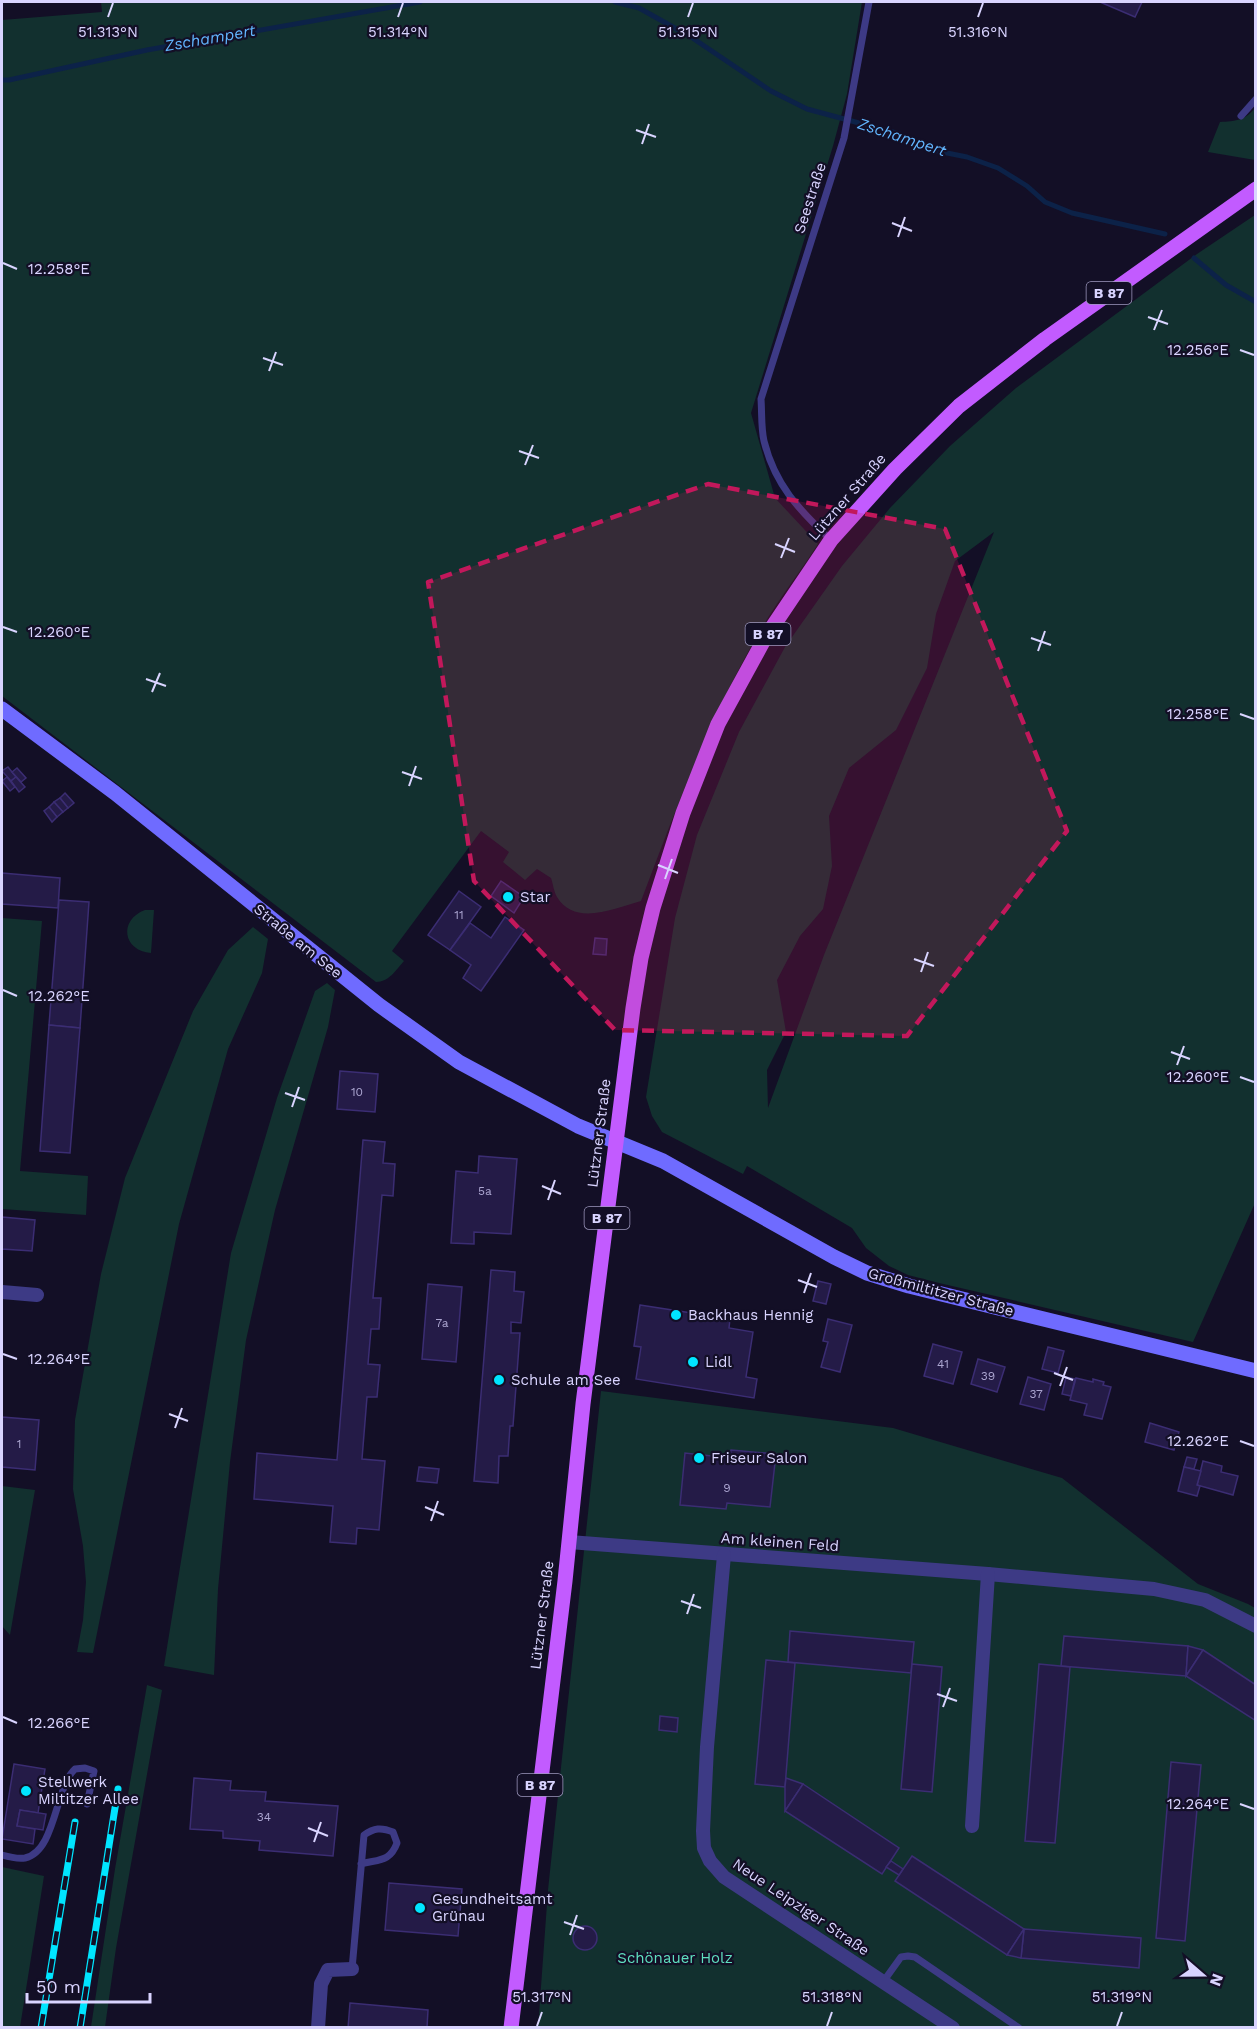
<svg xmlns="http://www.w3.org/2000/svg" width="1257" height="2029" viewBox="0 0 1257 2029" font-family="'Work Sans',sans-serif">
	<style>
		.green { fill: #12302f; fill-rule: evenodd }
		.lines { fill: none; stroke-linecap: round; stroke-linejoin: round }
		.stream { stroke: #0c2248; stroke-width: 5 }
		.building { fill: #241b47; stroke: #3b2d73; stroke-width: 1.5 }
		.lane { stroke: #3d3a85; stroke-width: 7 }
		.street { stroke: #3d3a85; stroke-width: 14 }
		.secondary { stroke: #6f6bff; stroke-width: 15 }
		.primary { stroke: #c25bff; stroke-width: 15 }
		.rail-casing { stroke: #00e5ff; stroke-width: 7 }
		.rail { stroke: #130f26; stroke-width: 4.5; stroke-dasharray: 14; stroke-linecap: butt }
		.marked { fill: #c2185b; fill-opacity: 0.2; stroke: #c2185b; stroke-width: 4.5; stroke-dasharray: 12 8; stroke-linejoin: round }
		.ticks { fill: none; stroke: #d9d4ff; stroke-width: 2 }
		.poi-dot { fill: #00e5ff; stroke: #130f26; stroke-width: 2 }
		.labels { text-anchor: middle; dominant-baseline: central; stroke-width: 4.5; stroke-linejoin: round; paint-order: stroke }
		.number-label { font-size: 12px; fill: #aca6d1 }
		.shield { fill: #130f26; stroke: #9e99be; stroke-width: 1.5 }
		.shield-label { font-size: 14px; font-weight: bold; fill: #d9d4ff }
		.street-label { font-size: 15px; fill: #d9d4ff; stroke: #130f26 }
		.poi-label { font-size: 15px; fill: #d9d4ff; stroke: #130f26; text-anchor: start }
		.park-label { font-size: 15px; fill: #5fe0c0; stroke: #130f26 }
		.water-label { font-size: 16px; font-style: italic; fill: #62b6ff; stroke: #130f26 }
		.ticks-label { font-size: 15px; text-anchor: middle; fill: #d9d4ff; stroke: #130f26; stroke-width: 4.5; stroke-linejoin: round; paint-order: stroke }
	</style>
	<rect width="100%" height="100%" fill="#130f26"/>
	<g class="green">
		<path d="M101,2H862L847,94L833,146L751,413L775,498L818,544C798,575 775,604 757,636C709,720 675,811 641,901C615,908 575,927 557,897C554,892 553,884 551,878L537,869L525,880L503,862L509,852L481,831L392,951L404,961C396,970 389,982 376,982L2,696V20L102,12Z"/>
		<path d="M1255,108V160L1208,152L1220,122C1235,121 1245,121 1255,108Z"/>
		<path d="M1255,215V1203L1193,1342L939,1283L908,1275L889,1266L866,1248L852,1228L747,1166L743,1174L662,1132L652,1116L646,1097L675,918L697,835L739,732L785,647L842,566L890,508L950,446L1016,388L1197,254ZM994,532L824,955L768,1108L767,1070L786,1032L777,980L800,936L823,909L832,866L829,816L849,768L896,730L927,668L936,614L955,561Z"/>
		<path d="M145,910H154L151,953C123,951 118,920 145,910Z"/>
		<path d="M2,918L42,921L20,1171L88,1176L86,1215L2,1209Z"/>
		<path d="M253,927L268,939L262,973L228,1049L179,1224L93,1653L77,1652L83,1620L86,1582L83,1546L73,1489L75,1420L101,1274L125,1178L193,1011L228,950Z"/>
		<path d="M327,983L335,990L328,1027L275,1210L246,1340L230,1462L218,1589L214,1675L164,1666L231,1253L277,1098L315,991Z"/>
		<path d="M601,1391L893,1428L1062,1478L1198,1584L1248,1604L1255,1608V2027L538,2028L548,1890Z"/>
		<path d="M2,1486L35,1490L10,1635L2,1626Z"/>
		<path d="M147,1685L162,1690L116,1948L105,2027H91L115,1869Z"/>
		<path d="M2,1867L44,1876L20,2027H2Z"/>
	</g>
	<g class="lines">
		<g class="stream">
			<path d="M615,2L639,8L691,37L771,91L807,109L900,134L932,150L967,157L998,168L1027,186L1045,202L1072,213L1165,234"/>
			<path d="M2,80H9L147,50L420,2"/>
			<path d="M1194,258L1226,285L1256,302"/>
		</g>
	</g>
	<g class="building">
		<path d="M1100,2H1142L1135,17Z"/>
		<path d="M8,767L16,777L11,781L2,771Z"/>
		<path d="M17,768L26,778L21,782L12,772Z"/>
		<path d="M7,777L15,787L10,791L2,781Z"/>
		<path d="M16,777L25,787L19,792L11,781Z"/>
		<path d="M65,793L74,803L68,808L60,798Z"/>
		<path d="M60,798L68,808L63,812L54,802Z"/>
		<path d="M54,802L63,812L57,817L49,807Z"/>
		<path d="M49,807L57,817L52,822L44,811Z"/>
		<path d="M2,873L60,878L58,908L2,904Z"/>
		<path d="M501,881L524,897L514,913L491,896Z"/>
		<path d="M459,891L481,907L450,950L428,935Z"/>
		<path d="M59,900L89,902L80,1028L49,1025Z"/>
		<path d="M505,917L524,930L481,991L463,978L471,965L450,950L470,923L491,938Z"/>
		<path d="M595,938L607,939L606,955L593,954Z"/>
		<path d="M49,1025L80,1028L70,1153L40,1151Z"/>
		<path d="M340,1071L378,1074L375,1112L337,1109Z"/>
		<path d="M363,1140L385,1142L383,1163L395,1164L393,1196L382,1195L373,1298H381L379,1329H371L368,1364L380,1365L377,1397H367L362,1459L385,1461L379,1530L357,1528L356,1544L330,1542L333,1506L254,1499L257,1453L337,1460Z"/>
		<path d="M479,1156L517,1159L511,1234L474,1232V1244L451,1243L456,1171L478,1173Z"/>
		<path d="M2,1217L35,1220L32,1251L2,1249Z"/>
		<path d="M491,1270L515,1272L514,1291L524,1292L521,1323L511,1322V1333H520L513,1426H510L508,1456H499L498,1483L474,1481Z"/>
		<path d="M818,1281L831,1284L826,1304L813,1301Z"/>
		<path d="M428,1284L462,1287L456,1362L422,1359Z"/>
		<path d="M640,1305L730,1319L729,1328L753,1332L746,1377L757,1379L754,1398L636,1379L641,1347L634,1346Z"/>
		<path d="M828,1319L852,1325L840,1372L821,1367L828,1342L823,1341Z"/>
		<path d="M933,1344L962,1352L953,1384L924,1376Z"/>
		<path d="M1048,1347L1064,1351L1058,1373L1042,1369Z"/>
		<path d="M978,1359L1005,1367L997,1392L971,1384Z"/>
		<path d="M1028,1377L1051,1384L1044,1410L1020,1404Z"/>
		<path d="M1066,1377L1075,1379L1071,1396L1062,1394Z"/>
		<path d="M1076,1378L1093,1382V1379L1104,1382L1103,1385L1111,1387L1102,1419L1084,1415L1087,1404L1070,1400Z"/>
		<path d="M2,1417L39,1420L35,1470L2,1467Z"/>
		<path d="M1150,1423L1179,1432L1174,1450L1145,1442Z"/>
		<path d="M731,1450L776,1454L770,1507L727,1503L726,1509L680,1505L685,1453L730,1458Z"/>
		<path d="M1187,1457L1197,1459L1194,1469L1184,1467Z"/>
		<path d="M1203,1461L1222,1466L1221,1472L1238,1476L1233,1495L1197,1485Z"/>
		<path d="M419,1467L439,1469L437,1483L417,1481Z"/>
		<path d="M1184,1467L1201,1471L1197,1485L1200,1486L1197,1496L1178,1491Z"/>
		<path d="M790,1631L914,1642L911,1673L788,1662Z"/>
		<path d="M1064,1636L1188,1646L1186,1676L1061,1666Z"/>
		<path d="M1188,1646L1203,1650L1186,1676Z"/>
		<path d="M1203,1650L1256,1685V1721L1186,1676Z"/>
		<path d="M766,1660L795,1663L785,1787L755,1784Z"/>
		<path d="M912,1664L942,1667L932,1792L901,1789Z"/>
		<path d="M1039,1664L1070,1667L1055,1843L1025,1841Z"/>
		<path d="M660,1716L678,1718L677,1732L659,1730Z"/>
		<path d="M1171,1762L1201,1765L1185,1941L1156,1938Z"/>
		<path d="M14,1764L45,1769L38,1813L20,1810L17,1826L35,1829L33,1844L2,1839Z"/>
		<path d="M194,1778L231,1781L230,1790L266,1792L265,1801L338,1806L333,1856L259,1850L260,1841L223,1838V1831L190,1829Z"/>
		<path d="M786,1778L803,1784L785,1811V1787Z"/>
		<path d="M803,1784L899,1848L882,1874L785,1811Z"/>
		<path d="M20,1810L46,1814L43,1830L17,1826Z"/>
		<path d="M912,1856L1024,1929L1007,1955L895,1881Z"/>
		<path d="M891,1861L903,1869L899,1875L886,1867Z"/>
		<path d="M389,1883L462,1889L458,1936L385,1930Z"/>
		<circle cx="585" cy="1938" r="12"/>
		<path d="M1024,1929L1141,1938L1139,1968L1021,1958Z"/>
		<path d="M1024,1929L1021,1958L1007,1955Z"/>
		<path d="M350,2003L428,2010L427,2028H348Z"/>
	</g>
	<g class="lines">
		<g class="lane">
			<path d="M1241,116L1256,99"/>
			<path d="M831,540C799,510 775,485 764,441C761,428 762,413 761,399L844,138L869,2"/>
			<path d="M2,1855C9,1857 17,1859 25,1858C56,1851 55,1787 75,1769L85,1768L94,1771L87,1804"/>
			<path d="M352,1969L364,1835C374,1828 381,1827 393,1832L397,1843C390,1862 379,1859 361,1864"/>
			<path d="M883,1982L901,1957L908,1956L915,1957L1019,2028"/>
		</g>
		<g class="street">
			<path d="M2,1292L37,1295"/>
			<path d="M569,1542L988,1574L1154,1589L1205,1600L1256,1626"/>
			<path d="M724,1555L707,1747L703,1831L704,1848L710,1861L724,1877L953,2028"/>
			<path d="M972,1826L988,1574"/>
			<path d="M318,2028L321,1984L328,1970L352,1969"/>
		</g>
		<path class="secondary" d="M2,709L115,793L379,1005L459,1062L578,1126L663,1161L834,1257L867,1273L909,1286L1256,1371"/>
		<path class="primary" d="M511,2028L565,1581L583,1404L633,1008L641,958L653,908L683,813L718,724L765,638L831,540L895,469L959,406L1045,339L1256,189"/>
		<defs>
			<g id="rail">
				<path d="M41,2028L75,1822"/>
				<path d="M80,2028L118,1789"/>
			</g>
		</defs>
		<use href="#rail" class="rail-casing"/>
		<use href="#rail" class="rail"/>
	</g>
	<path class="marked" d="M708,484L945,529L1067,831L907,1036L615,1030L474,881L428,582Z"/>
	<path class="ticks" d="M108,17L113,3M398,17L403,3M688,17L693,3M978,17L983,3M636,130L656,137M642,144L649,124M892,223L912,231M898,237L905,217M3,263L17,269M1148,317L1168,324M1154,330L1162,310M1240,350L1254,355M263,358L283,365M269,371L276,352M519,451L539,458M525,465L533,445M775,544L795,552M781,558L789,538M3,627L17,632M1031,638L1051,645M1038,651L1045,631M146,679L166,686M152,692L160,673M1240,714L1254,719M402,772L422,779M409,786L416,766M658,865L678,873M665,879L672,859M914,959L934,966M921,972L928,952M3,990L17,996M1171,1052L1190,1059M1177,1065L1184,1046M1240,1077L1254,1082M285,1093L305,1100M292,1107L299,1087M542,1186L561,1194M548,1200L555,1180M798,1280L817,1287M804,1293L811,1273M3,1354L17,1359M1054,1373L1073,1380M1060,1386L1067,1367M169,1414L188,1421M175,1428L182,1408M1240,1441L1254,1446M425,1507L444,1515M431,1521L438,1501M681,1601L701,1608M687,1614L694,1594M937,1694L957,1701M943,1707L950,1688M3,1717L17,1723M1240,1804L1254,1809M308,1828L328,1836M314,1842L321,1822M564,1922L584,1929M570,1935L577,1915M537,2026L542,2012M827,2026L832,2012M1117,2026L1122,2012"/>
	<g class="poi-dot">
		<circle cx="508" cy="897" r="6"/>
		<circle cx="676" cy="1315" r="6"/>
		<circle cx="693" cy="1362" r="6"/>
		<circle cx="499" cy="1380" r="6"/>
		<circle cx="699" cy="1458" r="6"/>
		<circle cx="26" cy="1791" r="6"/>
		<circle cx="420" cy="1908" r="6"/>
	</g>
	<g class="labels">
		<g class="number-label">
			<text x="459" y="915">11</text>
			<text x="357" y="1092">10</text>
			<text x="485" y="1191">5a</text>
			<text x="442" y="1323">7a</text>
			<text x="943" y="1364">41</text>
			<text x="988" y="1376">39</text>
			<text x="1036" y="1394">37</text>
			<text x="19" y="1444">1</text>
			<text x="727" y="1488">9</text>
			<text x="264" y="1817">34</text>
		</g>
		<g class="shield">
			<rect x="1086.5" y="282" width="45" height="22" rx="4.5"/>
			<rect x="745.5" y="623" width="45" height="22" rx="4.5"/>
			<rect x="584.5" y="1207" width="45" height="22" rx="4.5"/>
			<rect x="517.5" y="1774" width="45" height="22" rx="4.5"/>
		</g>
		<g class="shield-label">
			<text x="1109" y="293">B 87</text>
			<text x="768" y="634">B 87</text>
			<text x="607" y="1218">B 87</text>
			<text x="540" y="1785">B 87</text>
		</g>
		<g class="street-label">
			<text transform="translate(810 198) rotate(-72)">Seestraße</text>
			<text transform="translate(847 497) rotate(-49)">Lützner Straße</text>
			<text transform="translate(298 941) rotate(39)">Straße am See</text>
			<text transform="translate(599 1133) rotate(-83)">Lützner Straße</text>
			<text transform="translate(941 1292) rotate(15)">Großmiltitzer Straße</text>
			<text transform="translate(780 1542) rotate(4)">Am kleinen Feld</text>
			<text transform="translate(542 1615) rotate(-83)">Lützner Straße</text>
			<text transform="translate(801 1907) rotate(34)">Neue Leipziger Straße</text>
		</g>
		<g class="poi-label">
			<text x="520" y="897">Star</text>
			<text x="688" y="1315">Backhaus Hennig</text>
			<text x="705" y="1362">Lidl</text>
			<text x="511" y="1380">Schule am See</text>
			<text x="711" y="1458">Friseur Salon</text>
			<text x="38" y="1782">Stellwerk<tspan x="38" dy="17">Miltitzer Allee</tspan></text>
			<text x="432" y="1899">Gesundheitsamt<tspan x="432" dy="17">Grünau</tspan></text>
		</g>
		<g class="park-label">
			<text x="675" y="1958">Schönauer Holz</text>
		</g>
		<g class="water-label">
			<text transform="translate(210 38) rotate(-10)">Zschampert</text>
			<text transform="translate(902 137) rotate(18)">Zschampert</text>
		</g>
	</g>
	<g class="ticks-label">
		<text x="688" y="37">51.315°N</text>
		<text x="108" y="37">51.313°N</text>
		<text x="398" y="37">51.314°N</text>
		<text x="978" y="37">51.316°N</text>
		<text x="59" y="274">12.258°E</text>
		<text x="1198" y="355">12.256°E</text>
		<text x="59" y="637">12.260°E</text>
		<text x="1198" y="719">12.258°E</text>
		<text x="59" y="1001">12.262°E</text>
		<text x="1198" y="1082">12.260°E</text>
		<text x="59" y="1364">12.264°E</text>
		<text x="1198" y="1446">12.262°E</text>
		<text x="59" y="1728">12.266°E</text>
		<text x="1198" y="1809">12.264°E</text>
		<text x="542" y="2002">51.317°N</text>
		<text x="832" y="2002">51.318°N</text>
		<text x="1122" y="2002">51.319°N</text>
	</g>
	<rect width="1257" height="2029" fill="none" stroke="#d9d4ff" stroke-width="6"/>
	<g transform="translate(1203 1975) rotate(110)" stroke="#130f26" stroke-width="4.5" paint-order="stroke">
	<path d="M0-4.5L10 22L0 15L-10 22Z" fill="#d9d4ff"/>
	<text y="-9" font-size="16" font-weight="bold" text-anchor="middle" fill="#d9d4ff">N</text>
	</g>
	<path d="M27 1993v9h123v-9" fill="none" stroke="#d9d4ff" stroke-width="3"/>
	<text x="36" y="1993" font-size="18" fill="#d9d4ff" stroke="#130f26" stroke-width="4.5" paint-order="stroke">50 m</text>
</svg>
